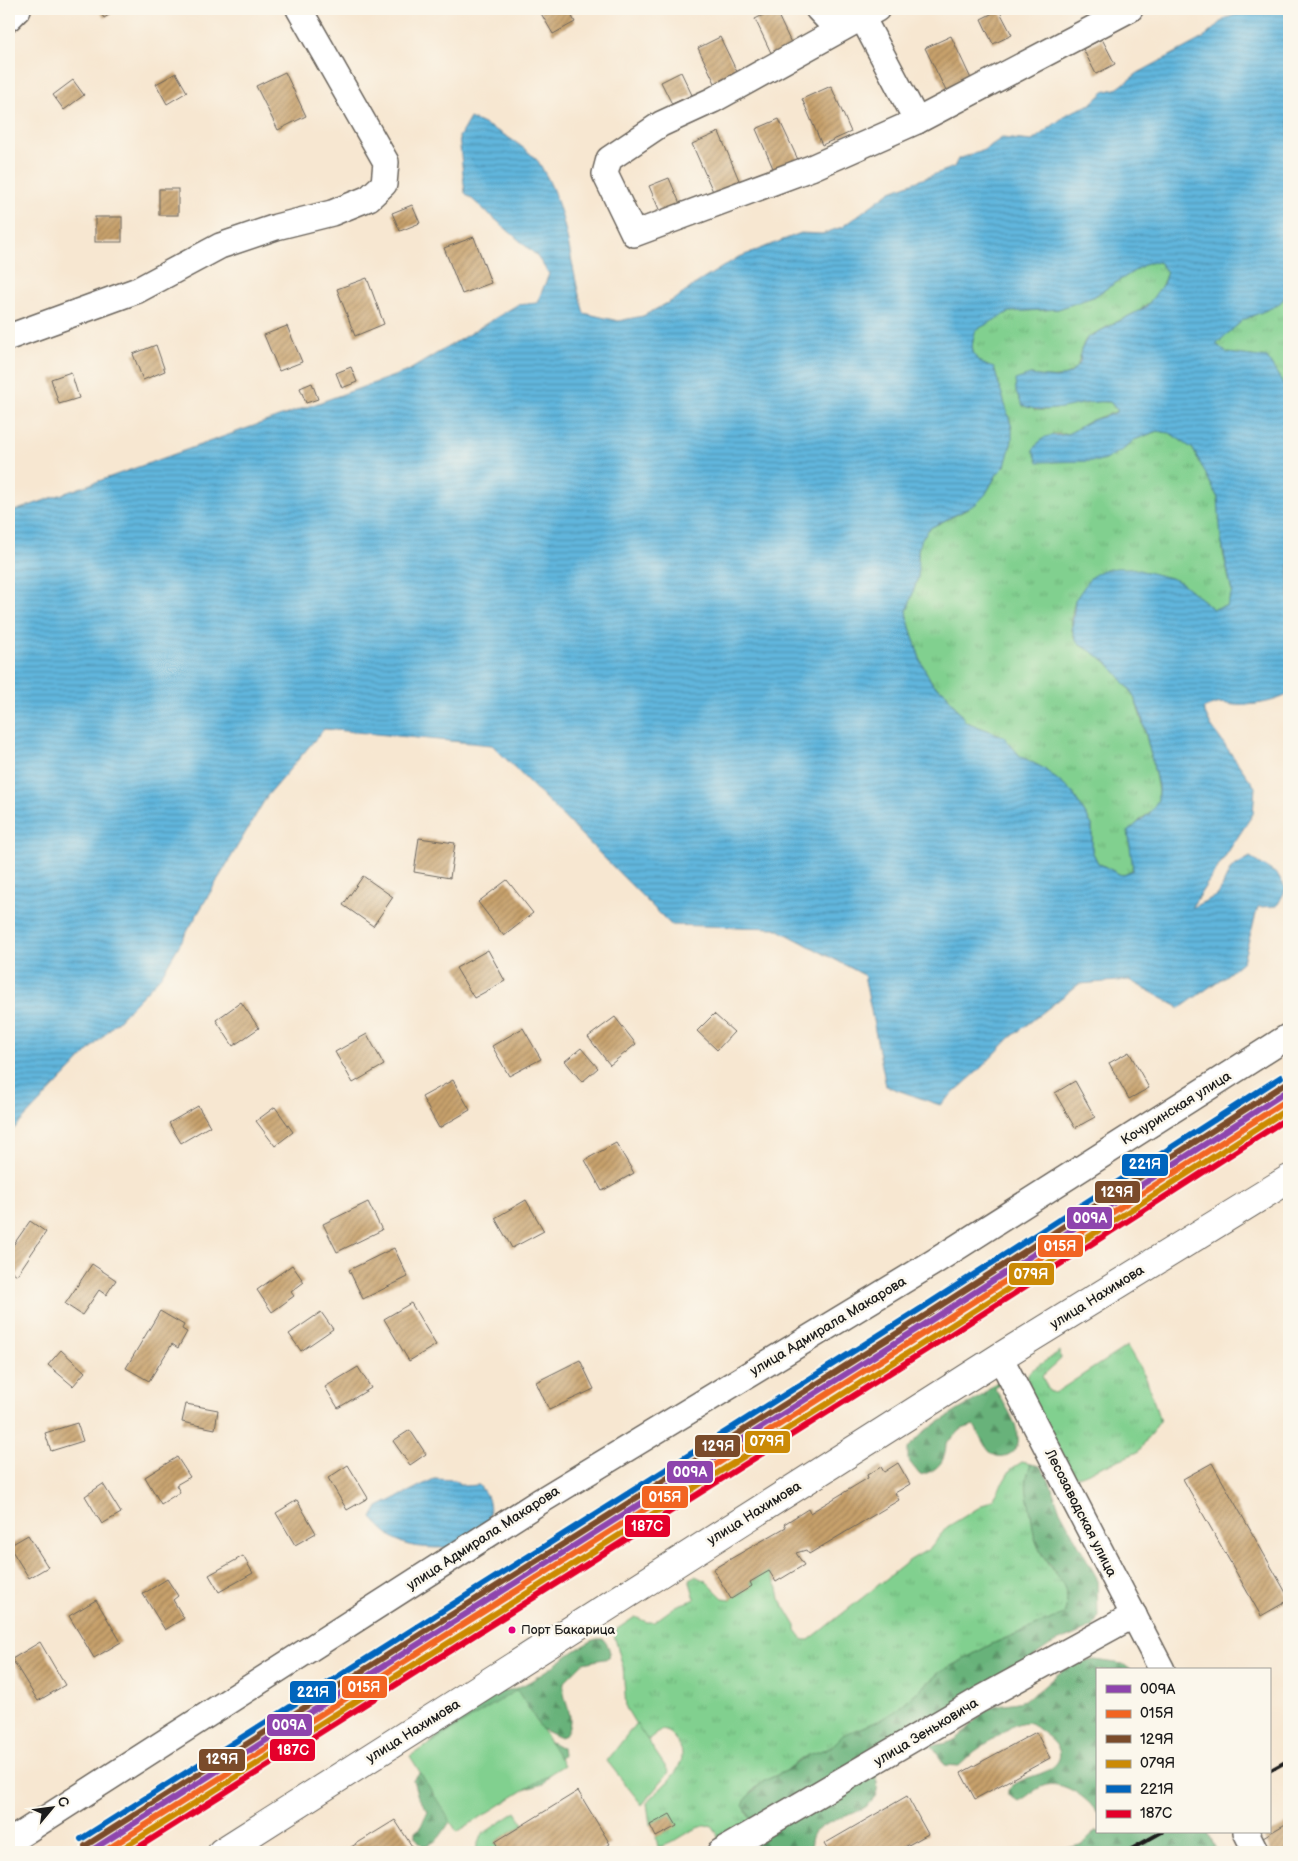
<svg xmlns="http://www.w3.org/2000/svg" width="1298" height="1861" viewBox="0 0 1298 1861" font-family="'Balsamiq Sans',sans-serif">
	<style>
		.grass { fill: url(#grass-tufts); stroke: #4e7656 }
		.forest { fill: url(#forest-firs); stroke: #42674b }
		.green { fill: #81d08f; stroke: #4e7656 }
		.water { fill: url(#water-rules); stroke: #3e697c; fill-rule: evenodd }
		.building { fill: url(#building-hatch) }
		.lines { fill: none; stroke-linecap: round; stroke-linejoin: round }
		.minor-casing { stroke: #69635b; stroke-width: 28 }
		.major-casing { stroke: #69635b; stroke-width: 30 }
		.minor { stroke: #fff; stroke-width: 25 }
		.major { stroke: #fff; stroke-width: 28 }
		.rail { stroke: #1c1c1c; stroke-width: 4 }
		.rail-1-casing { stroke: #fbf7ec; stroke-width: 10 }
		.rail-2-casing { stroke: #fbf7ec; stroke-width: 10 }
		.rail-3-casing { stroke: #fbf7ec; stroke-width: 10 }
		.rail-4-casing { stroke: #fbf7ec; stroke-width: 10 }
		.rail-5-casing { stroke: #fbf7ec; stroke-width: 10 }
		.rail-6-casing { stroke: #fbf7ec; stroke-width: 10 }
		.rail-1 { stroke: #8e44ad; stroke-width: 6 }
		.rail-2 { stroke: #f26522; stroke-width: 6 }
		.rail-3 { stroke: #7a4b2a; stroke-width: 6 }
		.rail-4 { stroke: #cb8a06; stroke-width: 6 }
		.rail-5 { stroke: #0065bd; stroke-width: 6 }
		.rail-6 { stroke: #e4002b; stroke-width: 6 }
		.bus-dot { fill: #e5007d; stroke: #fbf7ec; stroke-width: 2 }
		.labels { text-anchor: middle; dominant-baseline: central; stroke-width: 5; stroke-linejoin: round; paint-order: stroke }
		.bus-label { font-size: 13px; fill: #1c1c1c; stroke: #fbf7ec; text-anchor: start }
		.street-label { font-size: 14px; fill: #1c1c1c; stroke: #fbf7ec }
		.line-badge { stroke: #fbf7ec; stroke-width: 2 }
		.badge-label { font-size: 14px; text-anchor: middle; font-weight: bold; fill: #fff }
	</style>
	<defs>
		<pattern id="grass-tufts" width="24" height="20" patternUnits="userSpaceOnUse" patternTransform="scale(1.25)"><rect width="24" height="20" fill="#81d08f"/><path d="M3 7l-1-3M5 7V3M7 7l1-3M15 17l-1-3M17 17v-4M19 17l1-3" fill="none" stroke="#6fb27b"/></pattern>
		<pattern id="forest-firs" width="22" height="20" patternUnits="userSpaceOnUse" patternTransform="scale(1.25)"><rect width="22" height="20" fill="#68b27a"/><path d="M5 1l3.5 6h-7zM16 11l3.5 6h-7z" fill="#559063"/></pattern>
		<pattern id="water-rules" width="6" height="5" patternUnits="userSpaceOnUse" patternTransform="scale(1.25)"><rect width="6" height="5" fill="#61b6dd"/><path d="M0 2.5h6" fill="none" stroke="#4f93b2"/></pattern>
		<pattern id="building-hatch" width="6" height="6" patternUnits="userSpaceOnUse" patternTransform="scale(1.25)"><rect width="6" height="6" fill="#c7a16c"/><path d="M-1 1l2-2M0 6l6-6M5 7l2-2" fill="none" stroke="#a18258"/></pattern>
	</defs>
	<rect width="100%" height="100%" fill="#fbf7ec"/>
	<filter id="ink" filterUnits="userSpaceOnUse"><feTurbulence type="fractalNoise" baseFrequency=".02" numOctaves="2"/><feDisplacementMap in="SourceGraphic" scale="10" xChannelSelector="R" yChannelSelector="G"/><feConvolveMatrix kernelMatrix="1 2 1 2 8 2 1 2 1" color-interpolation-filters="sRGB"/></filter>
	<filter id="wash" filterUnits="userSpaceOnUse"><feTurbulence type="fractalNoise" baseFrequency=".0096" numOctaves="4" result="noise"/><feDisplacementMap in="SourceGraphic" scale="20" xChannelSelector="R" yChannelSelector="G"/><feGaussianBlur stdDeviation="1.12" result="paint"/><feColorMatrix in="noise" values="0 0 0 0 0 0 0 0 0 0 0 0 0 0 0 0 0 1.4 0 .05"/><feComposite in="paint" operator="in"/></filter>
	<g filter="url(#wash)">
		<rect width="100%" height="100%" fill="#f7e7d1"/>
		<g class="grass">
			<path d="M1159,262L1167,272C1153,314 1132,311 1100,331C1096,333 1090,335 1087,338C1077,350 1084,367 1068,374C1055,380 1042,376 1030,375L1034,410C1060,412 1084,399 1110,402L1118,411L1092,420L1068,434H1052L1051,462L1103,460L1124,449L1134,440L1158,431L1170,433L1193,449L1218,498L1223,552L1232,593L1227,606L1213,609L1182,583L1170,578L1145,572L1075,600C1072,612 1068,630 1077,641C1082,648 1092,650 1099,655C1108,662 1126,683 1132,693C1139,704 1161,789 1158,800C1155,810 1147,814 1140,820C1126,833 1133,854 1133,870L1121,875L1098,863L1092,851V825L1072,792L1043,768L1020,756L1003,736L966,722L944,691L933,685L921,662L909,624L907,611L918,577V550L922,538L930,528L964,511L985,495L997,474L1005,466L1012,428L994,369C973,362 968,351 976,330L1009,312L1058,309L1093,297L1147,263Z"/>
			<path d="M1289,285V393L1267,358L1227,353L1216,344L1243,320L1278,305L1286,296Z"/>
			<path d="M1127,1346L1147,1380L1160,1421L1138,1452L1074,1478L1025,1383L1029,1372L1060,1351L1061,1359L1042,1376L1049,1391L1055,1393Z"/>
			<path d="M1022,1462L1031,1464C1023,1483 1028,1494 1031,1513C1035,1535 1034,1543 1047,1563C1053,1573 1064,1579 1067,1591C1069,1599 1067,1607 1064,1614L992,1644L940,1672L895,1711L880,1720L843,1735L831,1747L799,1760L786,1771L764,1781L751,1792L746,1812L755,1826L718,1843V1836L711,1825C690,1826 676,1845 658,1847L656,1837L676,1825L670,1814L650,1825L647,1803C660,1786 695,1765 677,1742C673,1736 670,1732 662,1730L649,1740L643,1736L626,1708L623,1667L614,1635L617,1629L635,1617L647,1622H654L676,1606L695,1599L689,1579L695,1576L706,1581L723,1598L731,1599L752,1586L750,1582L769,1571L778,1588L780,1599L796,1626V1631L803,1640H809L910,1560L929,1549L947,1527L993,1499L1011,1469Z"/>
			<path d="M516,1812L524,1824L495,1842L501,1852H475L481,1835Z"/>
		</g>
		<g class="forest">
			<path d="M1008,1372L995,1389C1005,1405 1015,1418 1018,1437C1021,1452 1001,1463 990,1452C983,1445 979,1433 974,1425L962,1429L946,1443C946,1461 938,1471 920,1475L908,1460V1449L911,1445L926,1430L980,1397Z"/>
			<path d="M1031,1464L1040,1466L1050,1482L1060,1511L1097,1578L1098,1617L1093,1627L1050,1645L875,1769C889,1817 841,1810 816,1831C810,1836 811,1845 810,1852H736L755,1826L743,1805L746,1798L764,1781L786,1771L806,1756L831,1747L843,1735L880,1720L895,1711L940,1672L992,1644L1064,1614C1076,1585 1048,1570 1038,1546C1032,1533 1033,1522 1030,1509C1026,1492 1024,1481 1031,1464Z"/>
			<path d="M597,1639H603C608,1645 611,1650 609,1658L583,1663L564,1682C561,1705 579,1715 564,1736L558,1737L539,1728L545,1743L551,1742L562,1748L563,1755L543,1784L530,1788L523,1784C510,1791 457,1814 451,1821C441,1833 441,1842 423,1846L415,1837V1832L420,1828L428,1811L418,1797L413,1780L421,1772L429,1745L448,1723L500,1691C530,1692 568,1649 597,1639Z"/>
			<path d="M1095,1660L1123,1664L1131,1670H1097V1813C1088,1798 1062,1779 1043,1786C1035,1789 1027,1797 1019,1801L1008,1795V1790C1021,1775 1045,1777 1056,1764C1068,1749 1048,1737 1039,1730C1036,1728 1033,1724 1030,1723C1024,1721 1016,1724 1011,1727L975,1751L959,1766L945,1765L931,1745C965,1745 966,1724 987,1710C998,1702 1012,1705 1024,1700C1052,1686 1058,1662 1095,1660Z"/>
			<path d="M1097,1830V1832H1208L1217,1852H1054L1083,1844Z"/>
		</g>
		<g class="green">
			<path d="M517,1690L564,1765L457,1832L410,1756Z"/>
			<path d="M636,1723L669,1772L642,1805L607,1761Z"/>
		</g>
		<g class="water">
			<path d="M1254,9H1289V285L1286,296L1278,305L1243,320L1216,344L1227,353L1267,358L1289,393V694C1276,701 1260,704 1246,705C1224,707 1227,698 1203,709L1211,726L1255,787L1253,814L1191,908L1218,895L1231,868L1250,857L1278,875L1286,889L1277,906L1258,907L1243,961L1228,974L1180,1008L1129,980L1079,984L1010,1038L977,1072L940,1105L886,1086L864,975L775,928L671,925L492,745L324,729L267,796L161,976L9,1134V513L408,371L517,305L537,303L549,274L536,255L465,193L459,137L470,118C494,128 516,140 535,158C540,162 543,171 547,177C569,220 570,268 584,313L618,321L643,316L677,298L697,283L737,258L801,233L822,234L842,227L891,191L954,167L958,159L982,151L1002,138L1032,141L1069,113L1091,104L1104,92L1118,88L1138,73L1203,38L1226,18ZM1159,262L1167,272L1163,284L1146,307L1087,338L1081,350L1080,363L1070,374L1056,378L1030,375L1015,380L1016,392L1022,405C1052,418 1079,399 1110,402L1118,411C1110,416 1102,417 1093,420C1084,423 1077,430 1069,433C1051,440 1048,428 1033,450L1038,462L1103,461L1124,449L1134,440L1157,431L1170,433L1193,449L1218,498L1221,539L1232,592L1227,606L1213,609L1182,583L1170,578L1131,568H1117L1103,570L1091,577L1075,600L1072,628L1076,641L1108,663L1132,692L1142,717L1158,786V800L1150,813L1128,831L1133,870L1121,875L1098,863L1092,851V825L1072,792L1043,768L1020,756L1003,736L966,722L944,691L933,685L921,662L909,624L907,611L918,577V550L922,538L930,528L976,504L985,495L997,474L1005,466L1012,441V428L994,368C973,362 968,351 976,330L1009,312L1058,309L1093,297L1147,263Z"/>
			<path d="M434,1479L455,1480L464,1486L479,1485C482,1490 488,1496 489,1502C493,1519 480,1539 464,1545C452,1550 417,1548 405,1544C393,1540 381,1528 372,1518L378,1507Z"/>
		</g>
		<g id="blocks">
			<g class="building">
				<path d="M98,9H119L104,18Z"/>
				<path d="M542,9H568L575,22L553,34L539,10Z"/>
				<path d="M775,9L793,47L773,57L755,19Z"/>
				<path d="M999,10L1012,35L993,44L981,19Z"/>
				<path d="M951,36L972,81L947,93L925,48Z"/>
				<path d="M720,37L737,72L715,83L698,48Z"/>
				<path d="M1102,39L1115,64L1096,74L1083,49Z"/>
				<path d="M285,72L306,116L278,130L256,86Z"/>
				<path d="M681,72L692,95L672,104L661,82Z"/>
				<path d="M176,73L187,92L167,104L156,84Z"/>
				<path d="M73,80L84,95L64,110L53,95Z"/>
				<path d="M831,86L851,132L822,145L802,99Z"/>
				<path d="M779,119L800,164L776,175L756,129Z"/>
				<path d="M719,132L741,185L715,196L692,144Z"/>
				<path d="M669,178L681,206L661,214L649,186Z"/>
				<rect x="159" y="189" width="19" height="26"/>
				<path d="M412,205L420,223L400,231L392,213Z"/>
				<rect x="95" y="217" width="27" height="25"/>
				<path d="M474,237L491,283L462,294L444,248Z"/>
				<path d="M367,278L384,324L355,336L337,289Z"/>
				<path d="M287,326L302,362L279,371L264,335Z"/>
				<path d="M156,345L165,371L143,380L133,354Z"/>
				<path d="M351,367L357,382L342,388L336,373Z"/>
				<path d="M71,372L79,398L59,404L51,379Z"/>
				<path d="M312,383L318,399L306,403L300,388Z"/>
				<path d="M419,838L455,843L450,878L414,872Z"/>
				<path d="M363,876L393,897L373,926L343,905Z"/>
				<path d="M507,880L533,913L504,936L478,902Z"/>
				<path d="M488,950L505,981L474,998L456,968Z"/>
				<path d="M241,1002L259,1028L233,1046L216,1020Z"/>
				<path d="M714,1014L734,1032L717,1050L697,1031Z"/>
				<path d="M615,1017L636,1044L610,1065L588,1037Z"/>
				<path d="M523,1028L541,1059L509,1076L492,1046Z"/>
				<path d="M367,1034L384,1065L353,1083L335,1052Z"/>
				<path d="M581,1048L598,1068L582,1082L565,1061Z"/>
				<path d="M1129,1052L1149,1088L1129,1099L1109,1063Z"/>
				<path d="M453,1080L470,1110L439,1128L422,1097Z"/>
				<path d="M1075,1081L1095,1117L1075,1128L1055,1093Z"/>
				<path d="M198,1106L210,1126L181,1143L169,1123Z"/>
				<path d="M275,1107L293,1132L275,1146L256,1121Z"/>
				<path d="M616,1143L634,1173L602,1191L585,1160Z"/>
				<path d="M526,1200L544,1231L512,1248L495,1218Z"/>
				<path d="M368,1202L382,1230L337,1252L323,1224Z"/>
				<path d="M30,1221L46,1232L17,1275L9,1269V1251Z"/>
				<path d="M394,1248L408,1277L363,1299L349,1270Z"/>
				<path d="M92,1264L116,1280L106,1295L99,1290L82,1315L65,1304Z"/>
				<path d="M292,1265L304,1282L291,1292L294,1296L272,1312L257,1290Z"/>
				<path d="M411,1303L436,1345L409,1361L384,1319Z"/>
				<path d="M160,1311L184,1325L182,1329L187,1332L178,1348L172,1344L149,1381L126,1368Z"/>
				<path d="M321,1312L333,1329L301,1351L289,1334Z"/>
				<path d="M61,1350L85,1372L73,1386L48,1365Z"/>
				<path d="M580,1360L594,1389L549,1410L536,1382Z"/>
				<path d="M358,1367L371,1388L338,1408L325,1387Z"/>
				<path d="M186,1404L218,1410L215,1429L182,1422Z"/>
				<path d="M77,1423L83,1441L51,1451L45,1433Z"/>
				<path d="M410,1430L426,1454L410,1465L393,1441Z"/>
				<path d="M177,1457L190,1477L176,1485L180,1492L161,1504L145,1477Z"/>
				<path d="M898,1463L910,1484L895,1493L899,1500L809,1554L806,1550L796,1553L804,1565L776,1582L769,1571L750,1582L752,1586L731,1599L713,1569L786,1527L784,1524L808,1509L810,1513L868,1478L867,1475L881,1467L884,1472Z"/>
				<path d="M1212,1463L1289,1598V1600L1261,1616L1183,1479Z"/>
				<path d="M348,1465L368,1498L347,1510L328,1478Z"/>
				<path d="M103,1484L121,1513L102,1524L85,1496Z"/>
				<path d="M297,1500L316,1533L295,1545L276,1513Z"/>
				<path d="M28,1535L48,1567L29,1578L9,1546Z"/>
				<path d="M243,1556L253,1573L219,1592L209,1575Z"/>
				<path d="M167,1579L178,1596L173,1600L184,1618L165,1630L143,1594Z"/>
				<path d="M96,1600L121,1642L94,1658L69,1616Z"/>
				<path d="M40,1642L65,1685L38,1701L12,1659Z"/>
				<path d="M1036,1732L1050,1758L975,1799L961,1773Z"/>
				<path d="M578,1791L610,1844L597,1852H501L495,1842Z"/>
				<path d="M907,1796L928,1834L896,1852H829L824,1844Z"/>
				<path d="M670,1814L677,1826L656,1837L650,1825Z"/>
				<path d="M395,1820L415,1851L343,1852Z"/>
				<path d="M1289,1822V1852H1272L1263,1837Z"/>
			</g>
		</g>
	</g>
	<g filter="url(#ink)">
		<use href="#blocks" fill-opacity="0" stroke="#69635b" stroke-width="1"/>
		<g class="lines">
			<defs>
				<g id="minor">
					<path d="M818,9L837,29"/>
					<path d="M877,9L713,100L661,124L609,159L605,174L634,234L811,168L917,121L1130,9"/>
					<path d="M862,17L917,121"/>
					<path d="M9,18L18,9"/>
					<path d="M9,337L138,290L220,246L276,227L332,213L369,198L384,184L386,162L299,9"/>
					<path d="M1000,1357L1162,1670"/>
					<path d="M1246,1832L1256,1852"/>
					<path d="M9,1842L539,1502L934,1262L1289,1036"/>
					<path d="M720,1852L979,1700L1134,1615"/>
				</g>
				<path id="major" d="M222,1852L1000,1357L1289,1179"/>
			</defs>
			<use href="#minor" class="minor-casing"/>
			<use href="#major" class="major-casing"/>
			<use href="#minor" class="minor"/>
			<use href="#major" class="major"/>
			<g class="rail">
				<path d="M1269,1771L1289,1760"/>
				<path d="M1126,1852L1162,1832"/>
			</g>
			<defs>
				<path id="rail-1" d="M89,1852L933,1319L1289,1090"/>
				<path id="rail-2" d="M103,1852L937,1325L1289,1099"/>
				<path id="rail-3" d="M85,1846L929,1313L1285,1084"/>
				<path id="rail-4" d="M117,1852L941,1332L1289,1108"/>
				<path id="rail-5" d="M81,1839L925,1306L1281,1077"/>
				<path id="rail-6" d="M131,1852L945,1338L1289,1117"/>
			</defs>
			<use href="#rail-1" class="rail-1-casing"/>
			<use href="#rail-2" class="rail-2-casing"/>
			<use href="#rail-3" class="rail-3-casing"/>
			<use href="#rail-4" class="rail-4-casing"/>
			<use href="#rail-5" class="rail-5-casing"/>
			<use href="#rail-6" class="rail-6-casing"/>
			<use href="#rail-1" class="rail-1"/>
			<use href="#rail-2" class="rail-2"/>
			<use href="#rail-3" class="rail-3"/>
			<use href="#rail-4" class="rail-4"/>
			<use href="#rail-5" class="rail-5"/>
			<use href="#rail-6" class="rail-6"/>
		</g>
	</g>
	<circle class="bus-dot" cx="512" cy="1630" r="4.5"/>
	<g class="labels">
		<g class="bus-label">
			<text x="521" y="1630">Порт Бакарица</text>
		</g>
		<g class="street-label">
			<text transform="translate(1176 1108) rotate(-32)">Кочуринская улица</text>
			<text transform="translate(1097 1297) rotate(-32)">улица Нахимова</text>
			<text transform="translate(828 1326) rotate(-31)">улица Адмирала Макарова</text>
			<text transform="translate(754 1513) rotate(-32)">улица Нахимова</text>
			<text transform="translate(1081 1513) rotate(63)">Лесозаводская улица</text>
			<text transform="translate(483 1538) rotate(-33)">улица Адмирала Макарова</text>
			<text transform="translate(413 1731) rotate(-32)">улица Нахимова</text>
			<text transform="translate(926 1732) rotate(-31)">улица Зеньковича</text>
		</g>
	</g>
	<g class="line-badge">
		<rect x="1121" y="1153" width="48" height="24" rx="5" fill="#0065bd"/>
		<rect x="1094" y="1180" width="47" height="24" rx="5" fill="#7a4b2a"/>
		<rect x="1066" y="1206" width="47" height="24" rx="5" fill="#8e44ad"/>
		<rect x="1037" y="1234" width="47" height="24" rx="5" fill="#f26522"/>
		<rect x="1008" y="1262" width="47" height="24" rx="5" fill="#cb8a06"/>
		<rect x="744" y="1430" width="47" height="24" rx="5" fill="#cb8a06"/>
		<rect x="694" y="1434" width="47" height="24" rx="5" fill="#7a4b2a"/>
		<rect x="666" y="1460" width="48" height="24" rx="5" fill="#8e44ad"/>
		<rect x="641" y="1485" width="48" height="24" rx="5" fill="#f26522"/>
		<rect x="624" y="1514" width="47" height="24" rx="5" fill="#e4002b"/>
		<rect x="341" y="1675" width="47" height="24" rx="5" fill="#f26522"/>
		<rect x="289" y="1680" width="48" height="24" rx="5" fill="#0065bd"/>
		<rect x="266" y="1713" width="47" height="24" rx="5" fill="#8e44ad"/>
		<rect x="269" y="1738" width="47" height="24" rx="5" fill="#e4002b"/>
		<rect x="198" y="1748" width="48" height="24" rx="5" fill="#7a4b2a"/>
	</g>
	<g class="badge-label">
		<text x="1145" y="1169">221Я</text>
		<text x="1117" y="1197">129Я</text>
		<text x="1090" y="1223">009А</text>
		<text x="1060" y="1251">015Я</text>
		<text x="1031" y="1279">079Я</text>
		<text x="767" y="1446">079Я</text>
		<text x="718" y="1451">129Я</text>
		<text x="690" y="1477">009А</text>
		<text x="665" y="1502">015Я</text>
		<text x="647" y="1531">187С</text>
		<text x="364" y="1692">015Я</text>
		<text x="313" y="1697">221Я</text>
		<text x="289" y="1730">009А</text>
		<text x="293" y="1755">187С</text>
		<text x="222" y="1764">129Я</text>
	</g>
	<rect width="1298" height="1861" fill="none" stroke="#fbf7ec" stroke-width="30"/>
	<rect x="1096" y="1668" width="175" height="165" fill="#fbf7ec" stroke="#a29f99"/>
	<rect x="1106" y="1685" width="25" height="8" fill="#8e44ad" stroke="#a29f99"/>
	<text x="1140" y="1694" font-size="15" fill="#1c1c1c">009А</text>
	<rect x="1106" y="1710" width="25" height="8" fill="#f26522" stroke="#a29f99"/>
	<text x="1140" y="1718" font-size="15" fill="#1c1c1c">015Я</text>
	<rect x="1106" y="1735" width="25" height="8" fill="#7a4b2a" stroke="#a29f99"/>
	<text x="1140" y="1744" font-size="15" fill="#1c1c1c">129Я</text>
	<rect x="1106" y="1760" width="25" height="8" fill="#cb8a06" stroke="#a29f99"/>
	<text x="1140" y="1768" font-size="15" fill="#1c1c1c">079Я</text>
	<rect x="1106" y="1785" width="25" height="8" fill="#0065bd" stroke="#a29f99"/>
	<text x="1140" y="1794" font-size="15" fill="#1c1c1c">221Я</text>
	<rect x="1106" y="1810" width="25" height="8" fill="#e4002b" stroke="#a29f99"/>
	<text x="1140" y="1818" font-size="15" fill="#1c1c1c">187С</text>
	<g transform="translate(52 1808) rotate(61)" stroke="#fbf7ec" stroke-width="4" paint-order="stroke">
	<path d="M0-4L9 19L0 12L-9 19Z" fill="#1c1c1c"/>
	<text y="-8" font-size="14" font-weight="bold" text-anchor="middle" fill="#1c1c1c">С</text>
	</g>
</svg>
